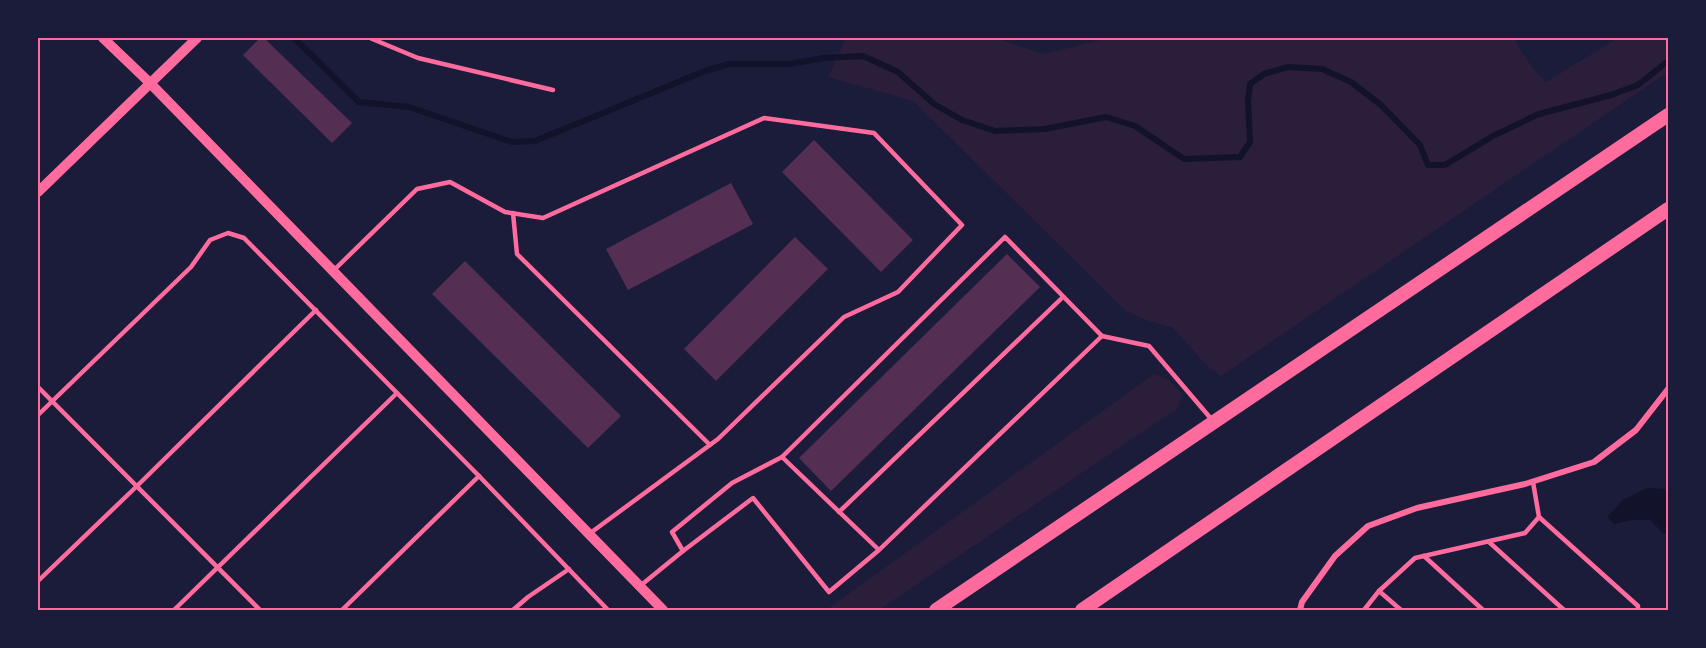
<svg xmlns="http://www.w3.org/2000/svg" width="1706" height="648" viewBox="0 0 1706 648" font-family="Figtree,sans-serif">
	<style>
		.green { fill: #2a1e3b }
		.water { fill: #12122b }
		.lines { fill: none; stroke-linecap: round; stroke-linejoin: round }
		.stream { stroke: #12122b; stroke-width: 6 }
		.building { fill: #542f53 }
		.service { stroke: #ff6b9d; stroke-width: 4.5 }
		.minor { stroke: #ff6b9d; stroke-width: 6 }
		.tertiary { stroke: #ff6b9d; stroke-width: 10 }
		.primary { stroke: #ff6b9d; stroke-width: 14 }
		.neatline { fill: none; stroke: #ff6b9d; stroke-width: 2 }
	</style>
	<rect width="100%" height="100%" fill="#1b1b3a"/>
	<g class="green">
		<path d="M846,38H996L1044,54L1108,38H1513L1532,67L1546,82L1618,38H1668V72L1221,376L1208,367L1173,328L1149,321L1126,311L913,101L828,77Z"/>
		<path d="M1154,374L1169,380L1182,394L1178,408L879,610H826Z"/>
	</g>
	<path class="water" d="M1647,488L1665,489L1668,491V535L1663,533L1650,520H1632L1614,524L1607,517L1623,500Z"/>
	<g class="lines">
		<path class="stream" d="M294,38L359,102L409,107L512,142L535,141L705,71L729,64H789L824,58L863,56L898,72L934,104L962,120L995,131L1045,129L1106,117L1135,126L1184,159L1240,157L1250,142L1248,101L1250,84L1264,74L1288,67L1322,69L1351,82L1381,105L1420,145L1428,165H1445L1493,136L1539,114L1611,95L1638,85L1668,61"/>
	</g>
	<g class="building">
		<path d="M260,38H264L352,123L332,143L243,55Z"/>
		<path d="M814,140L913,240L881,272L782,172Z"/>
		<path d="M731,183L753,224L628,290L606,249Z"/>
		<path d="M795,237L828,269L716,381L684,349Z"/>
		<path d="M1007,254L1040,287L831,491L799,458Z"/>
		<path d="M465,261L621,416L588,448L432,294Z"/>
	</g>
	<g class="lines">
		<g class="service">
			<path d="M370,38L418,58L553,90"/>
			<path d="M513,213L517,254L710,445"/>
			<path d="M333,271L417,189L450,182L505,212L543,218L764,118L874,133L962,225L898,292L844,317L718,439L589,534"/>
			<path d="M1102,336L1149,346L1213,421"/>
			<path d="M38,387L260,610"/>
			<path d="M38,415L191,267L210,240L228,233L244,238L479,476L608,610"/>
			<path d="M839,512L1063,297"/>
			<path d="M1539,517L1638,606V610"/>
			<path d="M1489,542L1564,610"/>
			<path d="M683,551L672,532L732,483L782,457"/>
			<path d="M1424,556L1483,610"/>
			<path d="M38,581L136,487L316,310"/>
			<path d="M640,586L683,551L753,498L829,592L879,550L1102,336L1005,237L782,457L879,550"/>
			<path d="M1379,591L1401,610"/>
			<path d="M174,610L397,393"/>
			<path d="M342,610L479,476"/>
			<path d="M513,610L528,597L569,569"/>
			<path d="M1364,610L1379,591L1415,558L1525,533L1539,517L1533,482"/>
		</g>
		<path class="minor" d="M1300,610L1302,602L1335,556L1368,526L1417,508L1525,484L1594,462L1636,430L1668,389"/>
		<g class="tertiary">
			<path d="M103,38L150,83L663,610"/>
			<path d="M38,192L197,38"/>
		</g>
		<g class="primary">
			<path d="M936,610L1668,115"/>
			<path d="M1082,610L1668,209"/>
		</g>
	</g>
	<rect width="1706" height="648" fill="none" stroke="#1b1b3a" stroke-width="78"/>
	<rect x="39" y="39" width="1628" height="570" class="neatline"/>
</svg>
